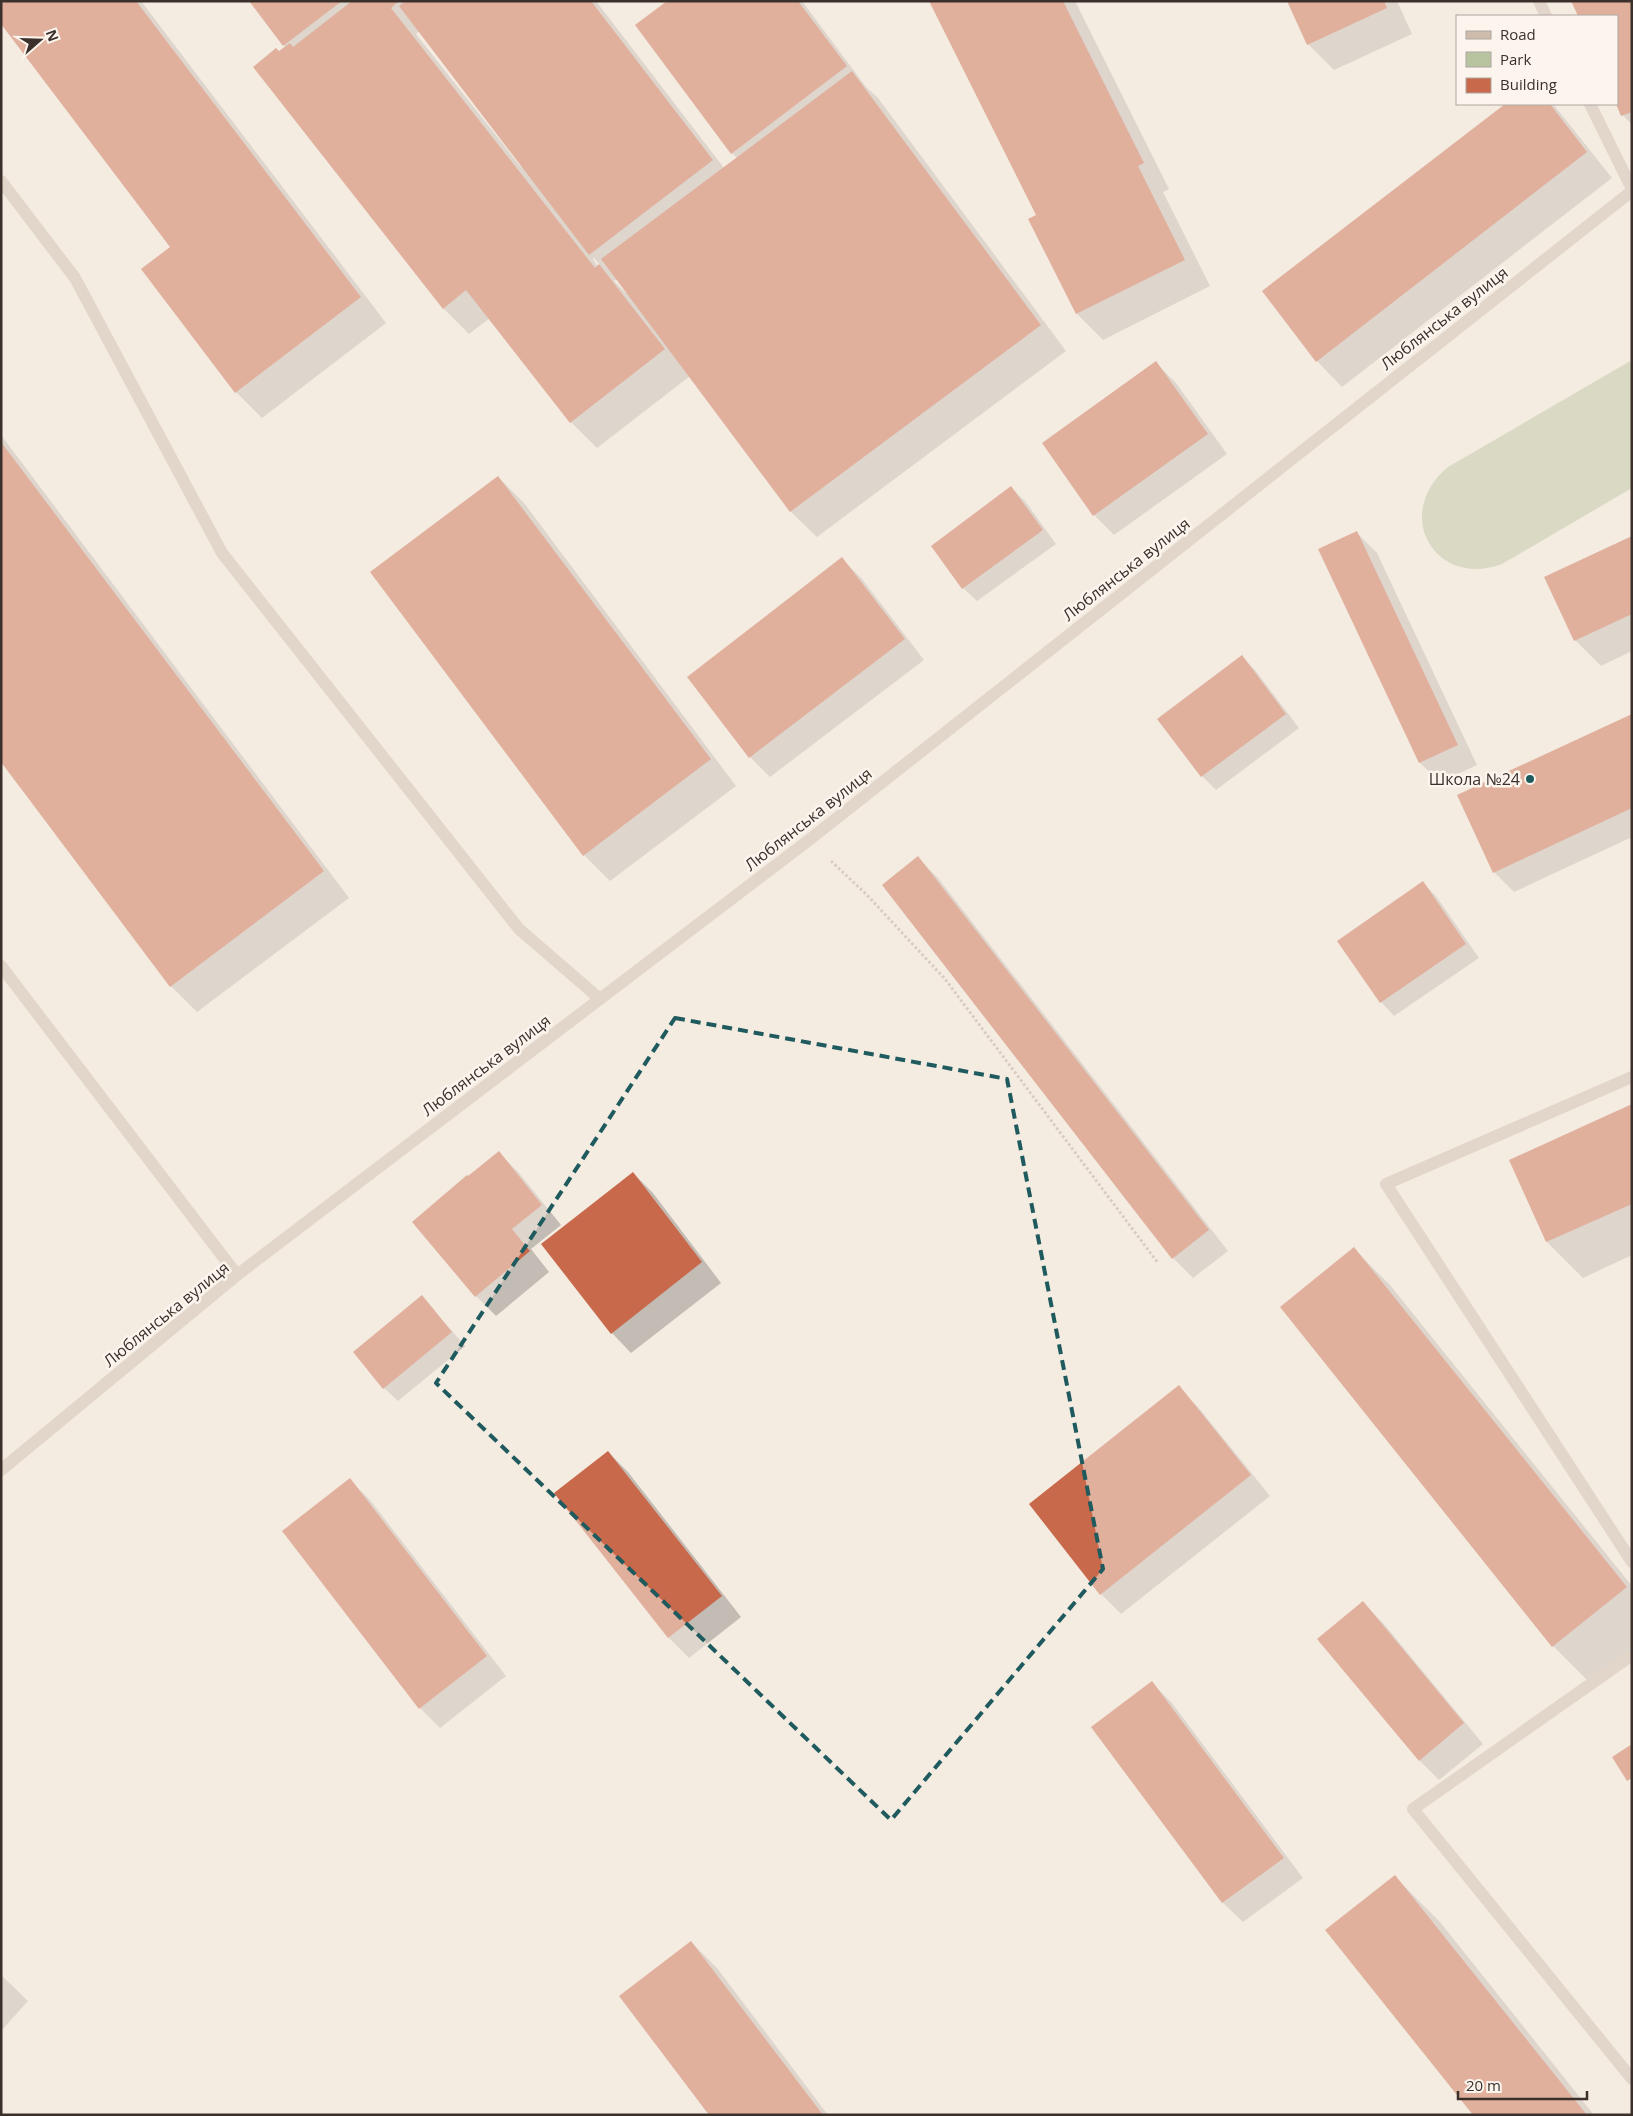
<svg xmlns="http://www.w3.org/2000/svg" width="1633" height="2116" viewBox="0 0 1633 2116" font-family="'Open Sans',sans-serif">
	<style>
		.green { fill: #b8c4a0 }
		.shadow { fill: #0003; fill-rule: evenodd }
		.building { fill: #c8694b }
		.lines { fill: none; stroke-linecap: round; stroke-linejoin: round }
		.path { stroke: #b9a596; stroke-width: 3; stroke-dasharray: 2.5 2.5; stroke-linecap: butt }
		.minor { stroke: #cdbbac; stroke-width: 12 }
		.marked { fill: none; stroke: #1f5a5e; stroke-width: 4; stroke-dasharray: 10 6; stroke-linejoin: round }
		.poi-dot { fill: #1f5a5e; stroke: #fbf5ee; stroke-width: 2 }
		.labels { text-anchor: middle; dominant-baseline: central; stroke-width: 5; stroke-linejoin: round; paint-order: stroke }
		.street-label { font-size: 16px; fill: #3b302b; stroke: #fbf5ee }
		.poi-label { font-size: 16px; fill: #3b302b; stroke: #fbf5ee; text-anchor: end }
	</style>
	<rect width="100%" height="100%" fill="#f4ebe1"/>
	<path class="green" d="M1632,360V488L1502,564C1434,589 1392,513 1448,467Z"/>
	<g class="shadow">
		<path d="M1,1H141L386,323L262,418L236,392L172,248Z"/>
		<path d="M251,1H596L724,168L737,158L732,153L669,1H802L866,87L878,98L1066,351L817,537L791,512L690,376L597,448L571,422L490,318L469,334L443,308L279,53L286,48ZM420,31L522,166L521,167L416,34ZM594,258L600,265L598,267L593,259ZM617,279L627,292L626,293L614,281Z"/>
		<path d="M930,1H1075L1169,189L1163,192L1210,286L1103,340L1077,314L1029,219L1038,215Z"/>
		<path d="M1288,1H1397L1412,34L1334,70L1308,44Z"/>
		<path d="M1572,1H1632V125L1623,115L1617,102V16H1579Z"/>
		<path d="M1507,104H1553L1612,178L1342,387L1317,361L1264,291Z"/>
		<path d="M1156,363L1176,383L1227,454L1114,535L1094,515L1044,443Z"/>
		<path d="M1,435L349,898L197,1012L171,986L1,760Z"/>
		<path d="M498,477L524,503L736,786L610,881L584,855Z"/>
		<path d="M1011,488L1025,501L1056,544L977,601L963,588L932,546Z"/>
		<path d="M1357,533L1377,553L1477,765L1440,782L1420,763Z"/>
		<path d="M1632,537V651L1601,666L1575,640Z"/>
		<path d="M842,559L862,579L924,660L770,777L750,757L689,677Z"/>
		<path d="M1242,657L1255,670L1299,728L1216,790L1202,776L1159,719Z"/>
		<path d="M1632,716V837L1514,892L1494,872Z"/>
		<path d="M918,858L938,878L1228,1251L1193,1278L1173,1258Z"/>
		<path d="M1423,883L1436,896L1479,958L1394,1016L1381,1002L1339,941Z"/>
		<path d="M1632,1106V1255L1583,1278L1547,1242L1511,1161Z"/>
		<path d="M499,1153L519,1173L561,1225L531,1249L549,1272L496,1316L476,1296L414,1222Z"/>
		<path d="M633,1173L653,1193L721,1283L631,1353L612,1333Z"/>
		<path d="M1354,1249L1390,1285L1632,1586V1648L1589,1682L1553,1646L1281,1307Z"/>
		<path d="M422,1297L465,1346L398,1401L384,1388Z"/>
		<path d="M1178,1387L1198,1407L1270,1496L1121,1614L1101,1594L1030,1505Z"/>
		<path d="M608,1452L628,1472L741,1617L689,1658L669,1638L556,1493Z"/>
		<path d="M350,1480L370,1500L506,1676L440,1728L420,1708Z"/>
		<path d="M1363,1603L1383,1623L1483,1744L1439,1780L1420,1761Z"/>
		<path d="M1152,1683L1172,1703L1303,1878L1243,1922L1223,1903L1092,1728Z"/>
		<path d="M1395,1877L1440,1922L1594,2115H1474Z"/>
		<path d="M691,1942L717,1968L828,2115H711Z"/>
		<path d="M1,1975L28,2001L1,2031Z"/>
	</g>
	<g class="building">
		<path d="M1,1H136L361,297L235,393L141,269L170,247L1,24Z"/>
		<path d="M249,1H342L283,46Z"/>
		<path d="M352,1H399L391,8L595,268L599,264L665,349L570,423L466,290L443,309L253,67L276,48L279,51L290,43L293,47Z"/>
		<path d="M405,1H591L713,160L589,255L399,6Z"/>
		<path d="M667,1H798L847,66L731,154L635,25Z"/>
		<path d="M929,1H1063L1144,163L1138,166L1185,260L1076,314L1028,219L1036,215Z"/>
		<path d="M1287,1H1384L1387,8L1307,45Z"/>
		<path d="M1571,1H1632V112L1621,116L1616,104L1617,16H1578Z"/>
		<path d="M852,71L1041,325L790,512L601,259Z"/>
		<path d="M1505,104H1550L1587,152L1316,362L1262,291Z"/>
		<path d="M1156,361L1208,434L1093,516L1042,443Z"/>
		<path d="M1,442L324,871L170,987L1,762Z"/>
		<path d="M498,476L711,759L583,856L370,572Z"/>
		<path d="M1011,486L1043,530L962,589L931,546Z"/>
		<path d="M1357,531L1458,745L1419,763L1318,549Z"/>
		<path d="M1632,536V614L1574,641L1544,577Z"/>
		<path d="M842,557L905,639L749,758L687,677Z"/>
		<path d="M1242,655L1286,714L1201,777L1157,719Z"/>
		<path d="M1632,714V808L1493,873L1457,795Z"/>
		<path d="M918,856L1209,1230L1172,1259L882,885Z"/>
		<path d="M1423,881L1466,944L1380,1003L1337,941Z"/>
		<path d="M1632,1104V1204L1546,1242L1509,1160Z"/>
		<path d="M499,1151L542,1205L512,1229L530,1251L475,1297L412,1222L467,1175L468,1176Z"/>
		<path d="M633,1172L702,1262L611,1334L541,1244Z"/>
		<path d="M1354,1247L1627,1587L1552,1647L1280,1307Z"/>
		<path d="M422,1295L452,1332L383,1389L353,1352Z"/>
		<path d="M1179,1385L1251,1475L1100,1595L1029,1504Z"/>
		<path d="M608,1451L722,1596L668,1638L554,1493Z"/>
		<path d="M350,1478L487,1656L419,1709L282,1531Z"/>
		<path d="M1363,1601L1464,1723L1419,1761L1317,1639Z"/>
		<path d="M1152,1681L1284,1858L1222,1903L1091,1727Z"/>
		<path d="M1632,1744V1778L1627,1781L1612,1757Z"/>
		<path d="M1395,1875L1587,2115H1473L1325,1930Z"/>
		<path d="M691,1941L823,2115H709L619,1996Z"/>
	</g>
	<g class="lines">
		<path class="path" d="M831,861L867,895L945,979L1158,1263"/>
		<g class="minor">
			<path d="M1539,1L1546,16"/>
			<path d="M1590,104L1632,189"/>
			<path d="M1,181L75,278L222,553L519,929L600,999"/>
			<path d="M1,966L237,1275"/>
			<path d="M1632,1077L1386,1184L1632,1562"/>
			<path d="M1,1470L237,1275L809,840L1632,191"/>
			<path d="M1632,1655L1413,1809L1632,2079"/>
		</g>
	</g>
	<path d="M0 0H1633V2116H0ZM675,1018L1007,1079L1103,1569L891,1820L436,1383Z" fill="#f4ebe1" fill-opacity=".55" fill-rule="evenodd"/>
	<path class="marked" d="M675,1018L1007,1079L1103,1569L891,1820L436,1383Z"/>
	<circle class="poi-dot" cx="1530" cy="779" r="5"/>
	<g class="labels">
		<g class="street-label">
			<text transform="translate(1444 318) rotate(-38)">Люблянська вулиця</text>
			<text transform="translate(1126 569) rotate(-38)">Люблянська вулиця</text>
			<text transform="translate(808 819) rotate(-38)">Люблянська вулиця</text>
			<text transform="translate(486 1065) rotate(-37)">Люблянська вулиця</text>
			<text transform="translate(166 1314) rotate(-39)">Люблянська вулиця</text>
		</g>
		<g class="poi-label">
			<text x="1520" y="779">Школа №24</text>
		</g>
	</g>
	<rect width="1633" height="2116" fill="none" stroke="#3b302b" stroke-width="5"/>
	<rect x="1456" y="15" width="162" height="90" fill="#fbf5ee" stroke="#aea6a0"/>
	<rect x="1466" y="31" width="25" height="8" fill="#cdbbac" stroke="#aea6a0"/>
	<text x="1500" y="40" font-size="15" fill="#3b302b">Road</text>
	<rect x="1466" y="52" width="25" height="15" fill="#b8c4a0" stroke="#aea6a0"/>
	<text x="1500" y="65" font-size="15" fill="#3b302b">Park</text>
	<rect x="1466" y="78" width="25" height="15" fill="#c8694b" stroke="#aea6a0"/>
	<text x="1500" y="90" font-size="15" fill="#3b302b">Building</text>
	<g transform="translate(40 40) rotate(70)" stroke="#fbf5ee" stroke-width="4" paint-order="stroke">
	<path d="M0-4L9 19L0 12L-9 19Z" fill="#3b302b"/>
	<text y="-8" font-size="14" font-weight="bold" text-anchor="middle" fill="#3b302b">N</text>
	</g>
	<path d="M1458 2091v8h129v-8" fill="none" stroke="#3b302b" stroke-width="2.5"/>
	<text x="1466" y="2091" font-size="15" fill="#3b302b" stroke="#fbf5ee" stroke-width="4" paint-order="stroke">20 m</text>
</svg>
